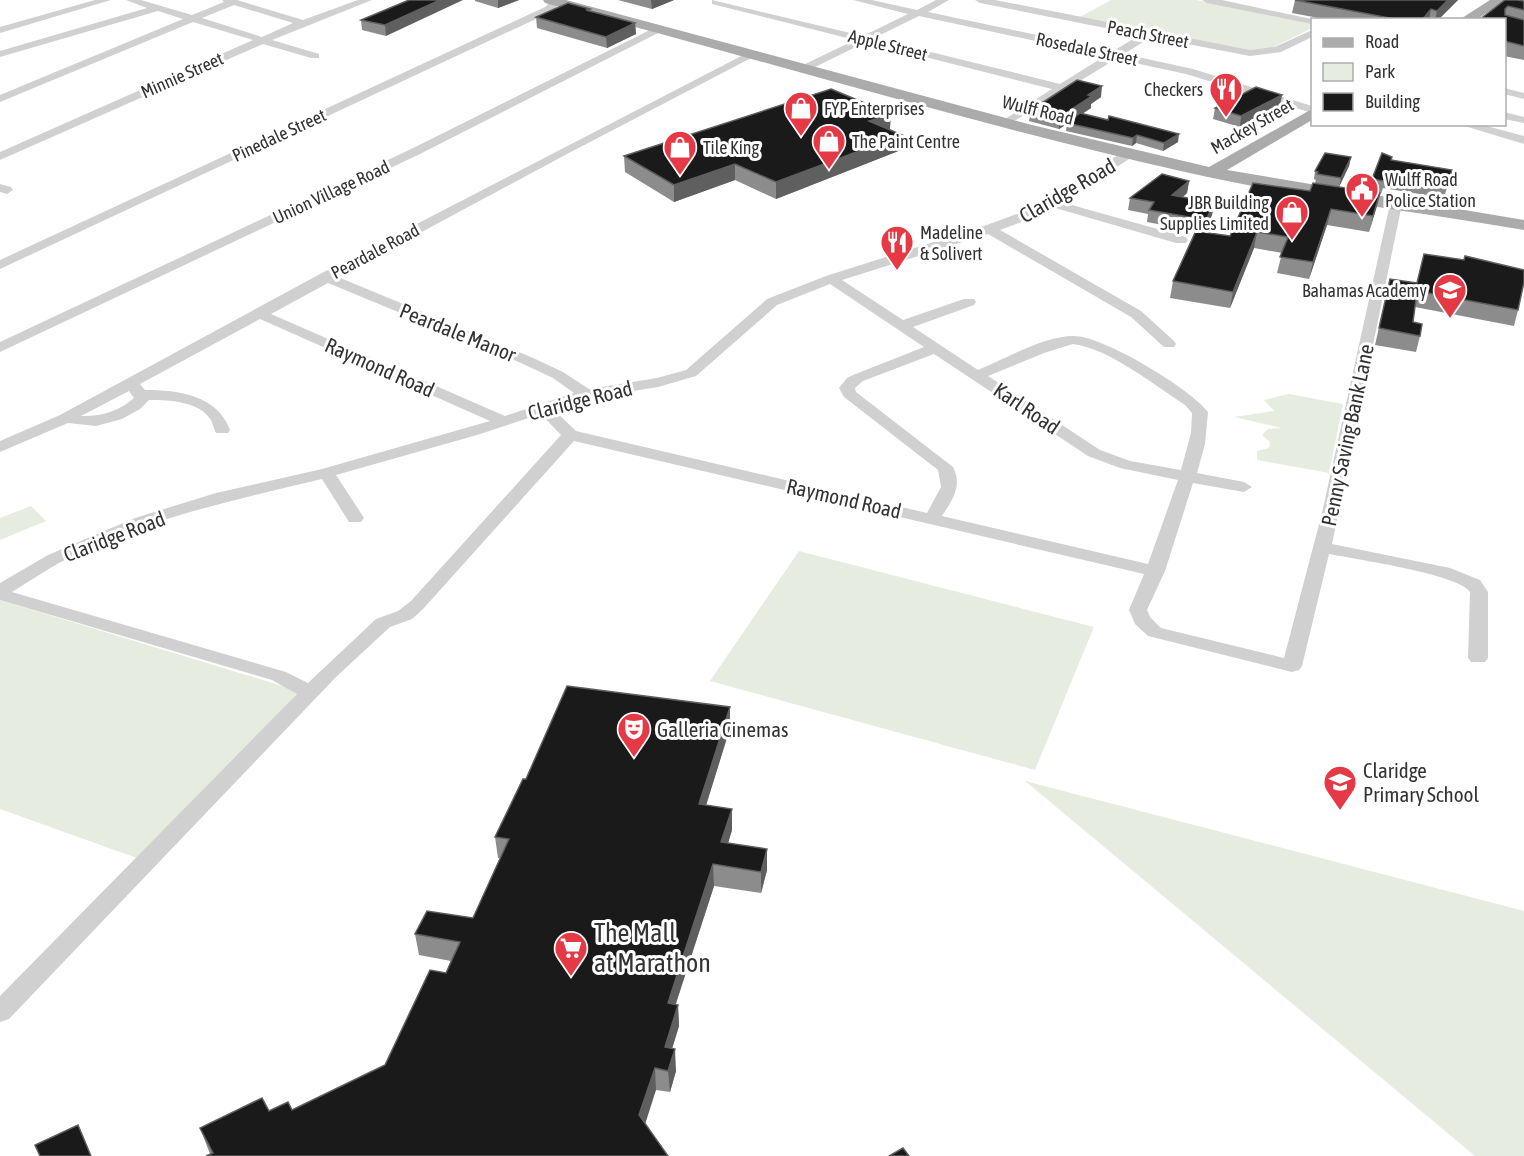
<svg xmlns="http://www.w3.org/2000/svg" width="1524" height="1156" viewBox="0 0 1524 1156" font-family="'Asap Condensed',sans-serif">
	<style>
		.green { fill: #e6ecdf }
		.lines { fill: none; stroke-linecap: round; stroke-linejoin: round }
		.minor { fill: #d0d0d0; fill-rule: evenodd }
		.major { fill: #ababab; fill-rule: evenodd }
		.wall { fill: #8c8c8c }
		.shaded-wall { fill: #5f5f5f }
		.building { fill: #1a1a1a; stroke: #5f5f5f; stroke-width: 1.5 }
		.labels { text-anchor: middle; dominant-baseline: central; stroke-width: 6; stroke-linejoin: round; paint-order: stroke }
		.far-street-label { font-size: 18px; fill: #333; stroke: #fff }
		.far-poi-label { font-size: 18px; fill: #333; stroke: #fff; text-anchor: start }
		.street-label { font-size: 21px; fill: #333; stroke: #fff }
		.poi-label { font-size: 21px; fill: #333; stroke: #fff; text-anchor: start }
		.near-poi-label { font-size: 26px; fill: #333; stroke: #fff; text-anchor: start }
	</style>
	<rect width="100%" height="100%" fill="#fff"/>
	<g class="green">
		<path d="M1111,0H1196L1312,22V28L1270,49L1253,51L1078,18Z"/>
		<path d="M1289,394L1343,404L1329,473L1257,460V451L1269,448L1270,442L1262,435L1268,429L1282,428L1234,417L1274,411L1264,400Z"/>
		<path d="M31,506L46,521L0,540V518Z"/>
		<path d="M799,551L1094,627L1035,770L710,681Z"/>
		<path d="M0,600L299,691L148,862L0,809Z"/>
		<path d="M1025,781L1524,911V1156H1475Z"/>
	</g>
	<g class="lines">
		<g class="minor">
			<path d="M95,0H111L0,33V27Z"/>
			<path d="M126,0H141L192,15L224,2L222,0H237L303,20L358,0H372L272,40L319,54V58H311L263,44L0,160V152L253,40L193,22L0,102V95L183,19L158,11L0,57V51L147,8ZM234,5L293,23L262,37L202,18Z"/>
			<path d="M552,0H562L553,11L0,269V260L545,7Z"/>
			<path d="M712,0L863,36L908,14L853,0H872L917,10L936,0H949L928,12L1113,51L1140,35L980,3L975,0H995L1250,50L1275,47L1312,30V37L1281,52L1250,56L1151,37L1124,54L1193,69L1312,106V113L1186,74L1116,59L1006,126L1002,125V121L1052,89L866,42L809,70H801V66L855,40L712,4ZM919,16L1105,56L1060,84L874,38Z"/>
			<path d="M1202,0H1222L1316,20H1312V24L1207,3Z"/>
			<path d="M658,26L663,29L662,31L418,155L0,352V342L409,150Z"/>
			<path d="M751,51L756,54L755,56L567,154L338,277L531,357L563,372L589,389L657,378L686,370L767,299L826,276L984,226L1033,208L1126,150H1134V156L1061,202L1186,237L1188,240L1186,243H1176L1052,207L1043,214L1000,230L1141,311L1174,341L1176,344L1174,347H1164L1131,317L988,234L842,280L903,320L964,299H974L976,302L974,305L913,327L978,370C1005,359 1044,336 1073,336C1102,335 1191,389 1208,412L1205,444L1197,473L1244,482L1252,487L1244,492L1193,483L1165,571L1147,610L1150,617L1161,628L1284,658L1322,513L1390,204L1391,201H1401L1402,204L1332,544L1450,568L1480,580L1488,592V658L1485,662H1471L1468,658L1470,592C1459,574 1354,559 1329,554L1302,666L1299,670L1292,672L1148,636L1135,624L1129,610L1144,574L574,441L423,609L412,619L390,627L336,677L9,1019L0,1022V996L297,694L272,680L0,600V583L48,555L135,518L216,493L322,469L490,421L260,319L140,384L145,390C179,390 217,395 230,430L228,433H216C214,429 213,425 211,420C199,401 169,400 149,400L140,409L122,419L96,426L68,423L0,452V441L60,415L320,274ZM328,283L521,363L553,378L574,393L505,416L271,314ZM830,284L924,347L853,375L847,378L839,388L844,397L938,470L941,487L927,513L576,431L554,410L589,398L658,387L696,376L777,305ZM1073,344C1110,349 1154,385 1185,405L1192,413L1191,433L1181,470L1130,461L1100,450L988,376L1044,353ZM934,354L1088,456L1120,468L1178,480L1148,564L942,516C952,500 963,486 953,467L856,392L855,388L863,381ZM129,391L134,398C119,411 101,417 81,416ZM541,414L561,435L411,601L398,611L376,619L308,683L286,672L12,592C28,582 43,572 59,563C141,520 233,500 322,479L349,522H361L364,518L336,475L477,435Z"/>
			<path d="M1504,88L1524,93V99L1504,94Z"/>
			<path d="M1504,112L1524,117V123L1504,119Z"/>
			<path d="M1458,124H1479L1524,136V144Z"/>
			<path d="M0,184L11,187L13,190L7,194L0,192Z"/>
		</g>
		<g class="major">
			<path d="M543,0H566L1032,125L1209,167L1312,109V120L1227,170L1524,220V230C1411,211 1297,197 1185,172C970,123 759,59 545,3Z"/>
			<path d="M1490,0H1506L1476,20H1459Z"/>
		</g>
	</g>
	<g class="wall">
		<path d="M409,0L386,36L362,30L361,20Z"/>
		<path d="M475,0H519L498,8L475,1Z"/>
		<path d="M618,0H674L652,9Z"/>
		<path d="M1295,0H1458L1438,20H1329L1292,13Z"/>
		<path d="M1505,0L1524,1V60L1504,56Z"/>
		<path d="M590,9V11L635,23L636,34L607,48L537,28L536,17Z"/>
		<path d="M1282,95L1280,105L1240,127L1213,119L1215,108Z"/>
		<path d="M1101,97L1091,104V108L1082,114L1178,142L1163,151L1136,143L1132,146L1066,131L1067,124L1059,129L1029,121L1031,110Z"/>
		<path d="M889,129L901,150L776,199L735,180L674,202L625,172L624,156L890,129Z"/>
		<path d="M1351,157L1349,166L1339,187L1315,183L1316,180L1314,179L1315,171Z"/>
		<path d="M1391,160L1452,170L1444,198L1383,188L1381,194L1380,193L1376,209L1369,232L1327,225L1309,279L1277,273L1282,253L1254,248L1230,308L1170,298L1173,281L1195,231L1147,222L1148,214L1128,210L1130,198L1189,181L1187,193L1183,197L1214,203L1212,215L1204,232L1230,236L1310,191H1369L1372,179Z"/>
		<path d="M1390,279L1518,310L1514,326L1415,307L1413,322L1420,336L1416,352L1375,345Z"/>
		<path d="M730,728L706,805L732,830L728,843L767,870L761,893L714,886L676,1004L678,1005L679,1026L672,1048L676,1071L670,1092L656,1090L210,1154L200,1128L269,1111L292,1110L385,1065L446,973L451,961L419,955L415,934L473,918L500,858H498L495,837L526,779Z"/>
	</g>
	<g class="shaded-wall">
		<path d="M440,0H463L386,36L385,25Z"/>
		<path d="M498,0H519L498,8Z"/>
		<path d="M651,0H674L652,9Z"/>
		<path d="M1448,0H1458L1438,20H1435L1437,11Z"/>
		<path d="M1431,9L1429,20H1422Z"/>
		<path d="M635,23L636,34L607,48L606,37Z"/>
		<path d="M1102,86L1101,97L1091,104V108L1068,123H1067V124L1059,129L1060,117L1088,95Z"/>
		<path d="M1282,95L1280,105L1240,127L1241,116Z"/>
		<path d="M891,114L890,129L868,137L869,121Z"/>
		<path d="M1179,134L1178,142L1163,151L1164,143Z"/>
		<path d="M902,135L901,150L776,199V182Z"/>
		<path d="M1137,135L1136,143L1132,146L1133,138Z"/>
		<path d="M1351,157L1349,166L1339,187L1341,178Z"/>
		<path d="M735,164V180L674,202V185Z"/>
		<path d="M1189,181L1187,193L1170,208L1172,195Z"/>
		<path d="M1380,193L1376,209L1369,232L1373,216Z"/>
		<path d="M1214,203L1212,215L1204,233L1206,220Z"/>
		<path d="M1331,209L1327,225L1309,279L1313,262Z"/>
		<path d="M1257,232L1254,248L1230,308L1233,292Z"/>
		<path d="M730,707V728L700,825L699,804Z"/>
		<path d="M732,809V830L722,863L721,842Z"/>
		<path d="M767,849V870L761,893V872Z"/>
		<path d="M713,864L714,886L669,1024L668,1003Z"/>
		<path d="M678,1005L679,1026L666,1069L665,1047Z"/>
		<path d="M675,1049L676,1071L670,1092L668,1071Z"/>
		<path d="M655,1068L656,1090L641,1137L639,1115Z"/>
	</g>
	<g class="building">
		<path d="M409,0H440L385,25L361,20Z"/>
		<path d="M1295,0H1448L1437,11L1431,9L1422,20H1400Z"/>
		<path d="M1505,0H1517L1524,1V10L1508,6L1505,9V15L1524,20V46L1504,41V20H1479Z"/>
		<path d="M568,3L590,9L586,10L635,23L606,37L536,17Z"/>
		<path d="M1077,80L1102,86L1088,95L1092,96L1060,117L1031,110Z"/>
		<path d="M1256,87L1282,95L1241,116L1215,108Z"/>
		<path d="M831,89L891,114L869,121L902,135L776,182L735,164L674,185L624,156Z"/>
		<path d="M1080,113L1108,120L1109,116L1179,134L1164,143L1137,135L1133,138L1067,123Z"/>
		<path d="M1325,153L1351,157L1341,178L1317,174L1318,172L1315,171Z"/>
		<path d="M1382,153L1392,157L1391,160L1452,170L1447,186L1386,175L1384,181L1372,179Z"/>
		<path d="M1162,174L1189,181L1172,195L1214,203L1206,220L1149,210L1154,202L1130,198Z"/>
		<path d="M1253,183L1310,191L1313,183L1380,193L1373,216L1331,209L1313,262L1280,257L1288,237L1257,232L1233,292L1173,281L1196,231L1230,236Z"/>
		<path d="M1424,254L1464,260L1465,256L1524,270V282L1518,310L1417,291L1413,322L1422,324L1420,336L1379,328L1390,279L1417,283Z"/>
		<path d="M567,686L730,707L699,804L732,809L721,842L767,849L761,872L713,864L668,1003L678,1005L665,1047L675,1049L668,1071L655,1068L639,1115L668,1156H206L213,1153L200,1128L262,1098L269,1111L288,1102L292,1110L385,1065L430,970L446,973L460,942L415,934L427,911L473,918L509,839L495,837L523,779H526Z"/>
		<path d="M78,1125L91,1156H40L35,1145Z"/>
		<path d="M903,1148L909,1156H889Z"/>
	</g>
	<defs>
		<symbol id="restaurant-pin" viewBox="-11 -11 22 30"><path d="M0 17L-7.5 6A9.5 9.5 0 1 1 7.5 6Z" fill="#e63946" stroke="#fff"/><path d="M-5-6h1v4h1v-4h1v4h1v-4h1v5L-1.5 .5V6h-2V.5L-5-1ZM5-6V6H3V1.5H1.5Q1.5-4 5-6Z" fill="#fff"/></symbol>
		<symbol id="shop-pin" viewBox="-11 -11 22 30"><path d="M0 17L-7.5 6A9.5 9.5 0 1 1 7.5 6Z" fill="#e63946" stroke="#fff"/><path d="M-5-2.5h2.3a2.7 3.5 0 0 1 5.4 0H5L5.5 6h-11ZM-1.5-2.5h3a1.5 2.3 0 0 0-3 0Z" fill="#fff"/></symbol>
		<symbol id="civic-pin" viewBox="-11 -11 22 30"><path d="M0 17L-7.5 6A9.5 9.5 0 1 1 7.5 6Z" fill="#e63946" stroke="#fff"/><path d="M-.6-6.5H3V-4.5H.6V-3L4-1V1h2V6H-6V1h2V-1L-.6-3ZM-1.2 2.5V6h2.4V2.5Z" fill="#fff"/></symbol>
		<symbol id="school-pin" viewBox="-11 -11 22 30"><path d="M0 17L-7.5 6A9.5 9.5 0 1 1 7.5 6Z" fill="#e63946" stroke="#fff"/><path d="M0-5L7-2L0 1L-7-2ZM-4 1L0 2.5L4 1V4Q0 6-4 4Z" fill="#fff"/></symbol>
		<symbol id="theatre-pin" viewBox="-11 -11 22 30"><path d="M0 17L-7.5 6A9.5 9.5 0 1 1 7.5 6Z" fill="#e63946" stroke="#fff"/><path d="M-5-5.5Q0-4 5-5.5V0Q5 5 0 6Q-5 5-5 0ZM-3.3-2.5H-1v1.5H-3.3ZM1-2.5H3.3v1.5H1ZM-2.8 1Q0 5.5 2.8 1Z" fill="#fff"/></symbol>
		<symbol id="supermarket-pin" viewBox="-11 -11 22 30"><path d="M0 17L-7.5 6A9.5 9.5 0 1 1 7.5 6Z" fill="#e63946" stroke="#fff"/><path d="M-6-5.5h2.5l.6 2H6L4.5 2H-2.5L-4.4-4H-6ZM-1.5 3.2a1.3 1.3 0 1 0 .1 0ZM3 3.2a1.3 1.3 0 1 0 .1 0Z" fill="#fff"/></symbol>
	</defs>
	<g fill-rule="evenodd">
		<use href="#restaurant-pin" x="1207" y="70" width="38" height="52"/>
		<use href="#shop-pin" x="782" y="89" width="38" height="52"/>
		<use href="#shop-pin" x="810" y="122" width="38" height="52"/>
		<use href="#shop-pin" x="661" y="128" width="38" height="52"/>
		<use href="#civic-pin" x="1343" y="170" width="38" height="52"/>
		<use href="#shop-pin" x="1273" y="193" width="38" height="52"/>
		<use href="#restaurant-pin" x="878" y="223" width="38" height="52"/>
		<use href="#school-pin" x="1431" y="271" width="38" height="52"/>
		<use href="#theatre-pin" x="615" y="710" width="38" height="52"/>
		<use href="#school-pin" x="1321" y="763" width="38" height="52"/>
		<use href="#supermarket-pin" x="552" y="929" width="38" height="52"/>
	</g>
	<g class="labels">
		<g class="far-street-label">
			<text transform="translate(1148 34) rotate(11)">Peach Street</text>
			<text transform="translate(888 45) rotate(14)">Apple Street</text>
			<text transform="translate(1087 49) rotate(12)">Rosedale Street</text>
			<text transform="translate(182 75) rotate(-24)">Minnie Street</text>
			<text transform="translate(1038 110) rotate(14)">Wulff Road</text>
			<text transform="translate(1252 126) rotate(-30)">Mackey Street</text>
			<text transform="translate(279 135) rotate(-25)">Pinedale Street</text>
			<text transform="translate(331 192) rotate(-25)">Union Village Road</text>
			<text transform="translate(375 251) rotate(-28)">Peardale Road</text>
		</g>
		<g class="far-poi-label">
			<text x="1203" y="89" text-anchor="end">Checkers</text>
			<text x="824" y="108">FYP Enterprises</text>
			<text x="852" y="141">The Paint Centre</text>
			<text x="703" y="147">Tile King</text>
			<text x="1385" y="179">Wulff Road<tspan x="1385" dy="21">Police Station</tspan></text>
			<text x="1269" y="202" text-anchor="end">JBR Building<tspan x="1269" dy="21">Supplies Limited</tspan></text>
			<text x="920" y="232">Madeline<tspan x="920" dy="21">&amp; Solivert</tspan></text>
			<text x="1427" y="290" text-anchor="end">Bahamas Academy</text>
		</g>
		<g class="street-label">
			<text transform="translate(1067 190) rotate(-30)">Claridge Road</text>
			<text transform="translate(458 332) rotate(22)">Peardale Manor</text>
			<text transform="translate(380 367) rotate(24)">Raymond Road</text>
			<text transform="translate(580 400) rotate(-14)">Claridge Road</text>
			<text transform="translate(1027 408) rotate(34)">Karl Road</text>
			<text transform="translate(1347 435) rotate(-78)">Penny Saving Bank Lane</text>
			<text transform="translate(844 498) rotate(13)">Raymond Road</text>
			<text transform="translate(114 536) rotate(-21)">Claridge Road</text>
		</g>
		<g class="poi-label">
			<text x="657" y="729">Galleria Cinemas</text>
			<text x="1363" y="770">Claridge<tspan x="1363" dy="24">Primary School</tspan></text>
		</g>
		<g class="near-poi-label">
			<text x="594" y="933">The Mall<tspan x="594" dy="30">at Marathon</tspan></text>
		</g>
	</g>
	<rect x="1311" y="18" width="195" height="108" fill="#ffffff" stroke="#adadad" stroke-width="1.5"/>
	<rect x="1323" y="38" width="30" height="9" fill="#ababab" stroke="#adadad" stroke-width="1.5"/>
	<text x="1365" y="48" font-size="18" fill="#333333">Road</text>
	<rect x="1323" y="63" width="30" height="18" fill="#e6ecdf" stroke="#adadad" stroke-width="1.5"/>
	<text x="1365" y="78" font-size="18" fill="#333333">Park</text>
	<rect x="1323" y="93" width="30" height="18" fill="#1a1a1a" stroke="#adadad" stroke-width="1.5"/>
	<text x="1365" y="108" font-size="18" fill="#333333">Building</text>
</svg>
